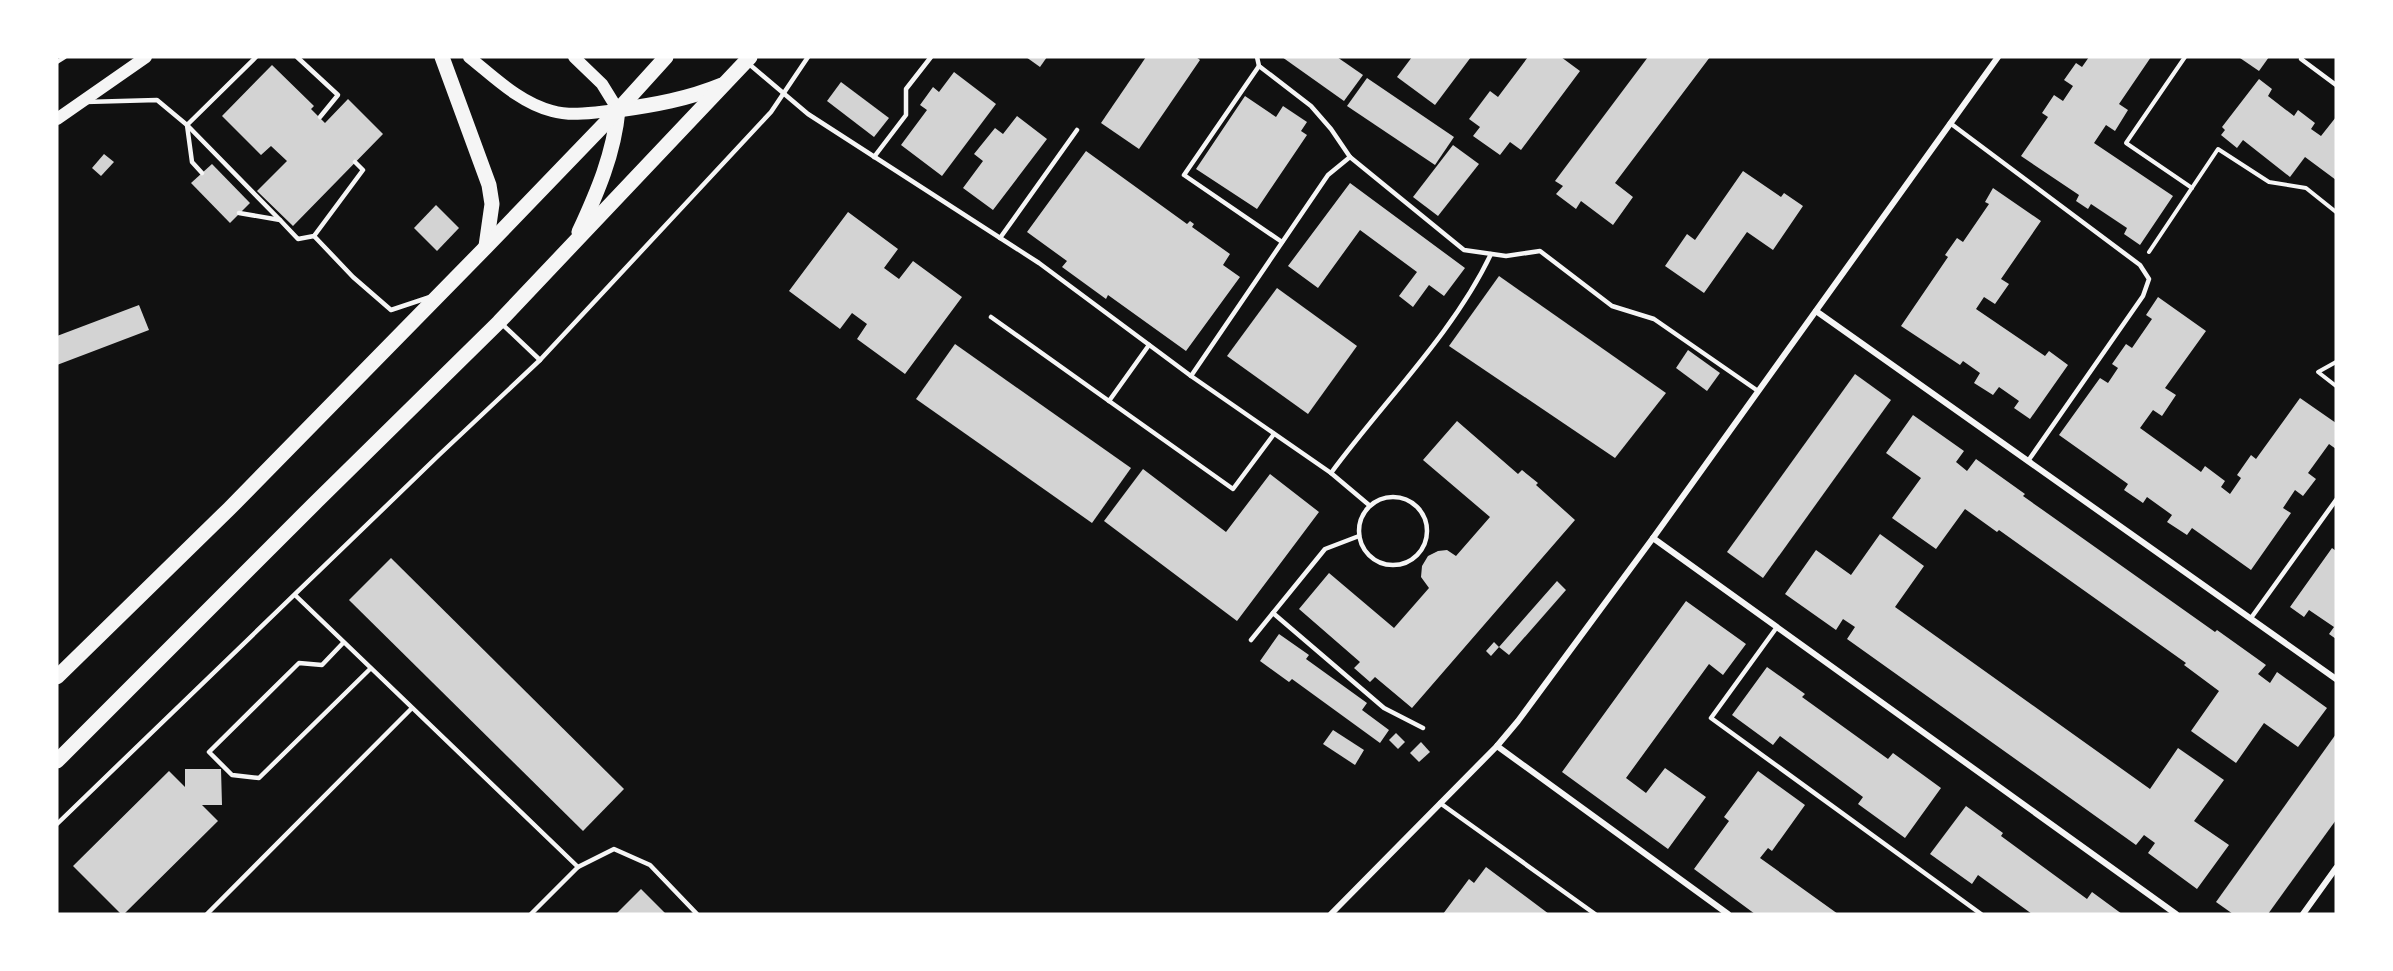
<svg xmlns="http://www.w3.org/2000/svg" width="2393" height="971" viewBox="0 0 2393 971" font-family="Roboto,sans-serif">
	<style>
		.building { fill: #d3d3d3 }
		.lines { fill: none; stroke-linecap: round; stroke-linejoin: round }
		.path { stroke: #f5f5f5; stroke-width: 4 }
		.service { stroke: #f5f5f5; stroke-width: 4.5 }
		.minor { stroke: #f5f5f5; stroke-width: 6 }
		.secondary { stroke: #f5f5f5; stroke-width: 12 }
		.primary { stroke: #f5f5f5; stroke-width: 15 }
	</style>
	<rect width="100%" height="100%" fill="#111"/>
	<g class="building">
		<path d="M1026,57H1047L1040,67Z"/>
		<path d="M1146,57H1196L1200,60L1139,149L1101,123Z"/>
		<path d="M1282,57H1337L1363,75L1344,101Z"/>
		<path d="M1412,57H1471L1435,105L1397,77Z"/>
		<path d="M1528,57H1561L1580,71L1521,150L1510,142L1500,155L1473,136L1480,127L1469,119L1490,91L1498,97Z"/>
		<path d="M1648,57H1710L1615,183L1633,197L1613,225L1581,201L1576,209L1556,194L1563,186L1555,181Z"/>
		<path d="M2089,57H2151L2119,104L2128,110L2115,131L2106,125L2094,143L2173,196L2140,245L2124,234L2127,228L2091,204L2088,209L2076,201L2079,195L2021,156L2048,117L2042,113L2054,95L2063,101L2073,86L2064,80L2076,63L2082,67Z"/>
		<path d="M2241,57H2269L2259,71L2240,58Z"/>
		<path d="M272,65L314,106L311,109L325,123L348,99L383,134L293,226L257,191L287,161L271,146L261,155L222,116Z"/>
		<path d="M954,72L996,104L942,176L901,145L927,110L920,105L933,87L939,92Z"/>
		<path d="M1367,78L1454,137L1435,165L1347,106Z"/>
		<path d="M2259,79L2272,89L2268,96L2294,116L2298,110L2315,123L2311,129L2321,136L2336,117V180L2305,157L2290,177L2243,140L2237,148L2221,135L2225,130L2222,127Z"/>
		<path d="M841,82L889,118L874,137L827,101Z"/>
		<path d="M1245,96L1276,117L1283,106L1307,122L1301,131L1307,135L1257,209L1196,169Z"/>
		<path d="M1017,116L1047,139L993,210L963,188L983,161L974,154L995,128L1003,134Z"/>
		<path d="M1453,145L1479,164L1438,216L1413,197Z"/>
		<path d="M1086,151L1187,224L1190,221L1194,224L1192,227L1230,254L1223,265L1240,277L1186,351L1108,295L1106,299L1062,267L1067,261L1027,232Z"/>
		<path d="M104,154L114,162L101,176L92,168Z"/>
		<path d="M212,164L250,203L230,223L191,183Z"/>
		<path d="M1743,171L1781,197L1784,193L1803,206L1773,250L1747,232L1704,293L1665,266L1687,234L1695,240Z"/>
		<path d="M1350,183L1465,268L1444,296L1429,285L1413,307L1399,296L1417,272L1360,230L1318,288L1288,266Z"/>
		<path d="M1993,188L2041,221L2001,279L2009,284L1995,304L1984,297L1976,309L2045,356L2049,351L2068,365L2030,419L2014,408L2019,401L1999,387L1993,395L1974,383L1980,373L1963,361L1960,365L1901,326L1948,257L1945,255L1957,238L1963,242L1989,204L1985,202Z"/>
		<path d="M436,205L459,228L437,251L414,228Z"/>
		<path d="M848,212L898,249L884,268L899,279L913,261L962,297L905,374L857,339L867,324L852,313L840,329L789,291Z"/>
		<path d="M1499,276L1666,393L1615,458L1449,346Z"/>
		<path d="M1277,288L1357,346L1308,414L1227,356Z"/>
		<path d="M2158,297L2206,331L2165,388L2176,395L2162,416L2153,410L2140,428L2201,472L2205,466L2225,481L2221,487L2230,494L2241,478L2237,475L2251,455L2256,459L2300,398L2336,423V449L2329,444L2308,473L2316,479L2303,496L2295,490L2283,508L2291,513L2251,570L2192,528L2187,535L2167,522L2172,515L2147,497L2143,503L2124,490L2128,484L2059,435L2100,378L2108,383L2118,368L2112,364L2126,344L2132,348L2152,319L2146,315Z"/>
		<path d="M139,305L149,330L57,365V336Z"/>
		<path d="M955,344L1131,468L1092,523L916,399Z"/>
		<path d="M1688,350L1720,373L1707,391L1676,368Z"/>
		<path d="M1855,374L1891,400L1763,578L1727,552Z"/>
		<path d="M1913,415L1964,451L1956,462L1967,471L1976,459L2025,494L2023,496L2215,632L2217,630L2266,665L2258,674L2270,683L2277,672L2327,708L2298,747L2264,723L2236,763L2191,731L2219,691L2184,665L2186,663L1999,530L1997,532L1965,509L1936,549L1892,518L1921,478L1886,453Z"/>
		<path d="M1457,421L1518,474L1522,470L1538,483L1536,485L1575,520L1412,708L1375,677L1370,682L1354,668L1360,662L1299,609L1329,573L1394,628L1429,588L1421,577L1422,566L1428,556L1438,551L1447,550L1456,556L1490,517L1423,460Z"/>
		<path d="M1143,469L1226,532L1270,474L1319,512L1237,621L1104,521Z"/>
		<path d="M1880,534L1924,566L1895,607L2150,789L2178,748L2224,780L2194,821L2229,845L2197,889L2148,853L2155,843L2144,835L2136,845L1847,639L1855,627L1843,619L1836,630L1785,594L1816,550L1851,575Z"/>
		<path d="M2332,548L2336,551V639L2329,634L2334,627L2309,610L2304,617L2290,607Z"/>
		<path d="M391,558L624,789L583,831L349,600Z"/>
		<path d="M1557,581L1566,590L1509,655L1499,647L1491,656L1486,651L1494,642L1499,647Z"/>
		<path d="M1686,601L1746,644L1723,675L1709,664L1626,778L1646,793L1665,768L1706,797L1668,849L1562,772Z"/>
		<path d="M1279,634L1309,655L1306,659L1367,703L1362,710L1389,730L1380,743L1292,679L1289,682L1260,661Z"/>
		<path d="M1767,667L1805,694L1802,697L1888,759L1893,753L1941,788L1905,838L1858,804L1863,797L1780,736L1773,745L1732,715Z"/>
		<path d="M1333,730L1364,750L1355,765L1323,744Z"/>
		<path d="M1396,733L1405,742L1398,749L1389,740Z"/>
		<path d="M2336,734V820L2268,914H2233L2216,902Z"/>
		<path d="M1421,742L1430,752L1419,762L1410,753Z"/>
		<path d="M185,769H221L222,805H202L218,821L124,914H121L73,866L169,771L185,787Z"/>
		<path d="M1758,771L1805,805L1772,851L1768,848L1760,858L1838,914H1755L1694,869L1729,821L1724,817Z"/>
		<path d="M1966,806L2003,833L2001,836L2087,899L2092,892L2122,914H2032L1978,875L1972,884L1930,854Z"/>
		<path d="M1486,867L1549,914H1443L1469,879L1474,883Z"/>
		<path d="M641,889L666,914H616Z"/>
	</g>
	<g class="lines">
		<g class="path">
			<path d="M2185,57L2126,143L2192,188"/>
			<path d="M57,62L65,57"/>
			<path d="M2149,252L2218,149L2269,182L2306,188L2336,212"/>
			<path d="M2336,362L2318,372L2336,386"/>
		</g>
		<g class="service">
			<path d="M297,57L338,95L320,117"/>
			<path d="M1257,57L1259,66L1311,106L1331,129L1350,157L1464,250L1506,256L1540,251L1612,306L1654,319L1758,391"/>
			<path d="M2302,57L2301,59L2336,85"/>
			<path d="M749,64L808,114L1039,263L1191,376L1331,473L1369,505"/>
			<path d="M1259,66L1184,175L1282,242"/>
			<path d="M85,102L157,100L187,125L280,220"/>
			<path d="M1950,123L2140,265L2149,279L2143,296L2028,461"/>
			<path d="M874,157L906,115V89L931,57"/>
			<path d="M202,173L192,162L187,125L256,57"/>
			<path d="M239,213L280,220L298,239L314,236L363,170L355,162"/>
			<path d="M314,236L353,277L391,310L430,297"/>
			<path d="M1000,238L1077,130"/>
			<path d="M991,317L1109,401L1149,345"/>
			<path d="M501,323L540,360"/>
			<path d="M1191,376L1328,175L1350,157"/>
			<path d="M1109,401L1233,489L1274,434"/>
			<path d="M1331,473C1383,402 1453,334 1491,254"/>
			<circle cx="1393" cy="531" r="34"/>
			<path d="M295,595L578,867"/>
			<path d="M1273,613L1384,708L1423,728"/>
			<path d="M2251,618L2336,500"/>
			<path d="M1777,627L1711,718L1981,914"/>
			<path d="M1251,640L1325,549L1359,536"/>
			<path d="M343,643L322,665L299,663L209,752L232,775L259,778L370,669"/>
			<path d="M1440,803L1595,914"/>
			<path d="M57,824L439,455L540,360L771,112L808,57"/>
			<path d="M207,914L411,709"/>
			<path d="M531,914L578,867L614,849L650,865L697,914"/>
		</g>
		<g class="minor">
			<path d="M1816,311L2336,679"/>
			<path d="M1653,538L2176,914"/>
			<path d="M1497,746L1728,914"/>
			<path d="M1331,914L1497,746L1518,721L1653,538L1998,57"/>
			<path d="M2303,914L2336,868"/>
		</g>
		<g class="secondary">
			<path d="M469,57C494,77 520,103 552,111C573,117 596,112 618,110L602,84L574,57"/>
			<path d="M57,119L146,57"/>
		</g>
		<g class="primary">
			<path d="M442,57L489,185L492,204L486,246"/>
			<path d="M618,110C654,105 688,99 722,85"/>
			<path d="M579,232C597,193 614,154 618,110"/>
			<path d="M57,677L229,509L486,247L618,110L666,57"/>
			<path d="M57,761L316,502L499,322L750,57"/>
		</g>
	</g>
	<rect width="2393" height="971" fill="none" stroke="#ffffff" stroke-width="117"/>
</svg>
